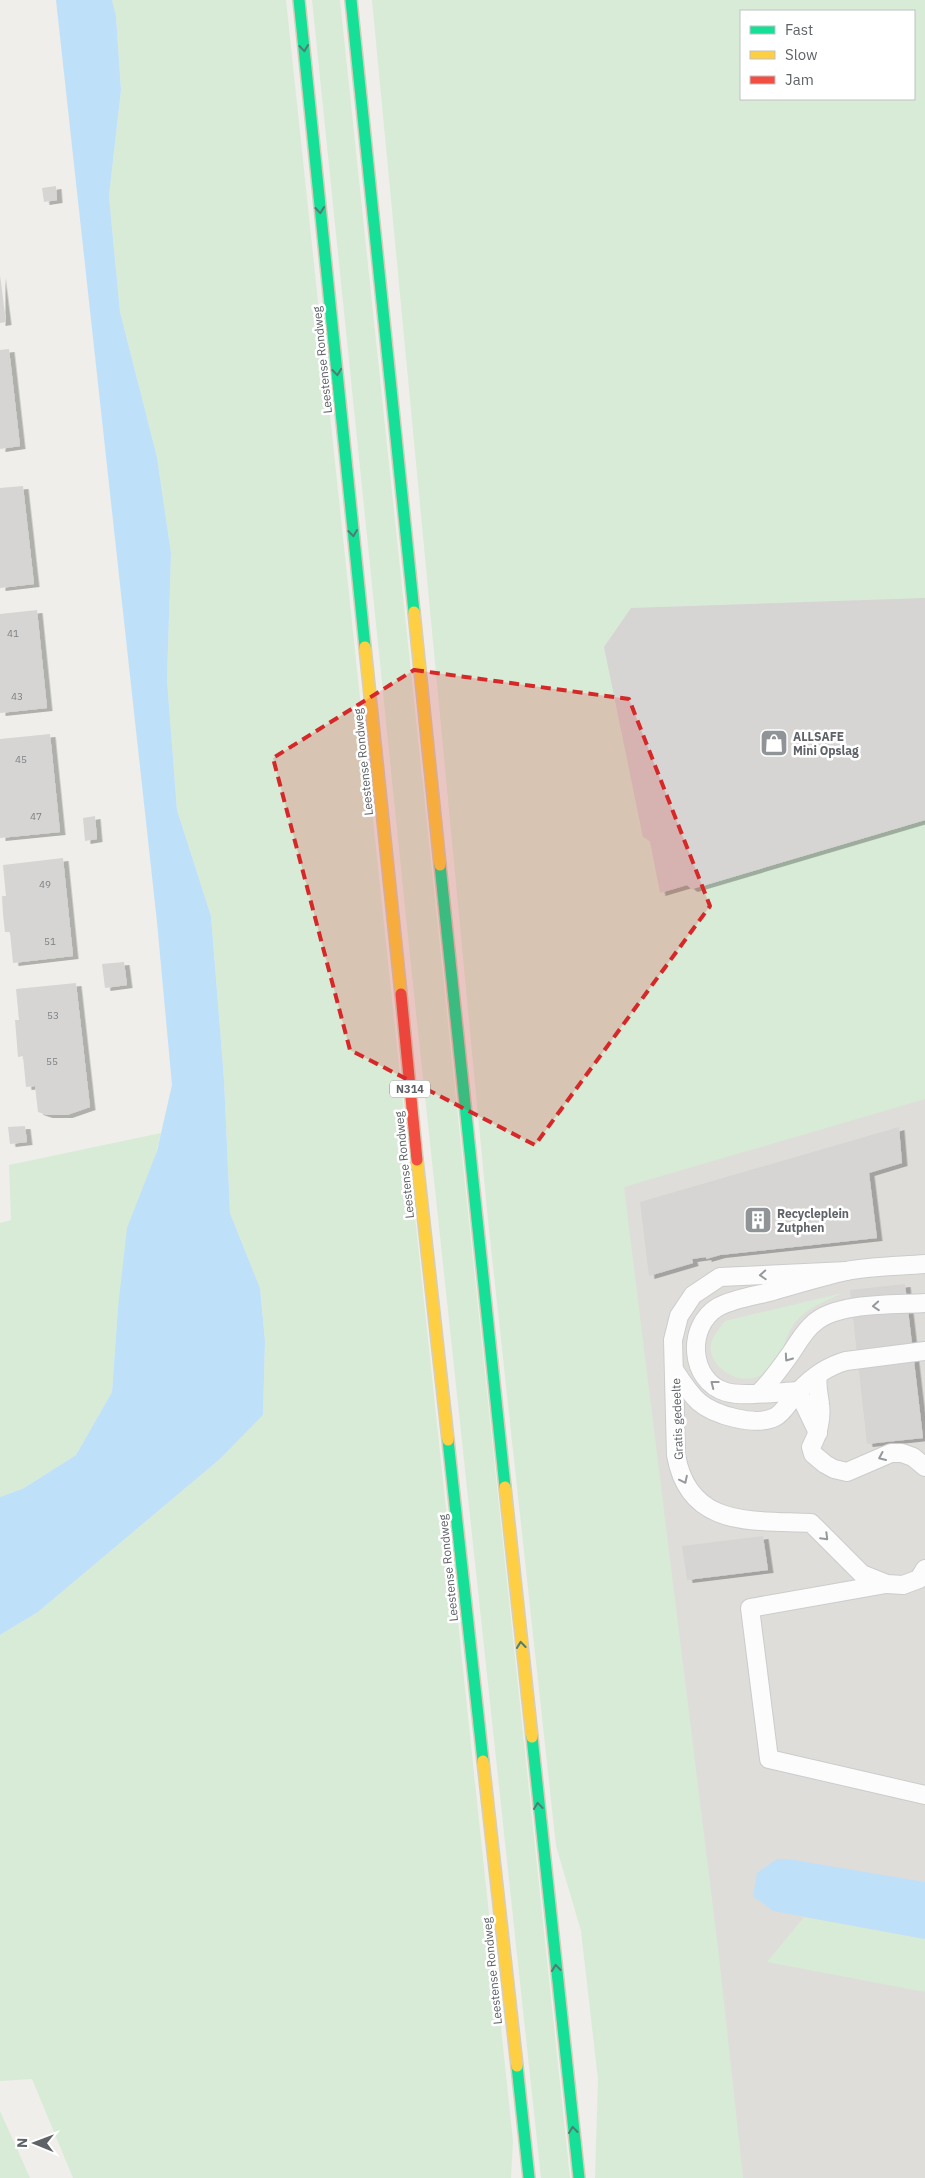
<svg xmlns="http://www.w3.org/2000/svg" width="925" height="2178" viewBox="0 0 925 2178" font-family="'IBM Plex Sans',sans-serif">
	<style>
		.industrial { fill: #dfddda }
		.green { fill: #d8ebd6; fill-rule: evenodd }
		.water { fill: #bfe0f9 }
		.building { fill: #d6d5d3; filter: url(#shadow) }
		.lines { fill: none; stroke-linecap: round; stroke-linejoin: round }
		.lane-casing { stroke: #cbcccc; stroke-width: 20 }
		.fast-casing { stroke: #d7ceb8; stroke-width: 14 }
		.slow-casing { stroke: #d7ceb8; stroke-width: 14 }
		.jam-casing { stroke: #d7ceb8; stroke-width: 14 }
		.lane { stroke: #fdfcfc; stroke-width: 18 }
		.fast { stroke: #16e098; stroke-width: 11 }
		.slow { stroke: #ffcf43; stroke-width: 11 }
		.jam { stroke: #f24e42; stroke-width: 11 }
		.oneway { stroke: #507c72 }
		.oneway2 { stroke: #96999c }
		.marked { fill: #d62828; fill-opacity: 0.2; stroke: #d62828; stroke-width: 4; stroke-dasharray: 10 6; stroke-linejoin: round }
		.labels { text-anchor: middle; dominant-baseline: central; stroke-width: 5; stroke-linejoin: round; paint-order: stroke }
		.number-label { font-size: 10px; fill: #7e8184 }
		.shield { fill: #fff; stroke: #8f9295; stroke-width: 1 }
		.shield-label { font-size: 11px; font-weight: bold; fill: #5f6368 }
		.street-label { font-size: 12px; fill: #5f6368; stroke: #fff }
		.poi-label { font-size: 12px; font-weight: bold; fill: #5f6368; stroke: #fff; text-anchor: start }
	</style>
	<defs>
		<filter id="shadow"><feDropShadow dx="5.5" dy="3" stdDeviation="0" flood-color="#0004"/></filter>
	</defs>
	<rect width="100%" height="100%" fill="#efeeea"/>
	<path class="industrial" d="M925,1044V2178H713L586,1135Z"/>
	<g class="green">
		<path d="M112,0H286L513,2141L511,2178H73L32,2079L0,2081V1635L38,1612L220,1459L263,1415L265,1341L260,1288L230,1213L224,1079L211,916L177,810L167,680L171,553L157,457L120,312L109,196L121,90L116,16Z"/>
		<path d="M312,0H340L570,2178H541L412,975Z"/>
		<path d="M372,0H925V1099L624,1187L719,1956L743,2178H595L598,2080L581,1931L556,1846L488,1220ZM741,11H914V99H741Z"/>
		<path d="M161,1133L118,1308L112,1392L76,1455L24,1488L0,1497V1223L11,1220L9,1165Z"/>
		<path d="M843,1293C828,1300 811,1306 799,1318C786,1331 785,1347 777,1362C769,1376 747,1383 733,1376C723,1371 715,1365 712,1355C707,1341 718,1331 725,1321Z"/>
		<path d="M804,1917L925,1939V1992L767,1962Z"/>
		<path d="M0,2111L30,2178H0Z"/>
	</g>
	<g class="water">
		<path d="M56,0H112L116,16L121,90L109,196L120,312L157,457L171,553L167,680L177,810L211,916L224,1079L230,1213L260,1288L265,1341L263,1415L220,1459L38,1612L0,1635V1497L24,1488L76,1455L112,1392L118,1308L127,1228L157,1151L172,1085L157,922Z"/>
		<path d="M777,1859H788L925,1882V1939L773,1911L753,1896L757,1873Z"/>
	</g>
	<g class="building">
		<path d="M56,186L57,200L44,202L42,188Z"/>
		<path d="M0,275L6,322L0,323Z"/>
		<path d="M9,349L20,446L0,449V350Z"/>
		<path d="M23,486L34,584L0,588V488Z"/>
		<path d="M925,598V820L692,889L687,885L660,893L650,841L643,837L604,647L631,608Z"/>
		<path d="M37,610L47,708L0,713V614Z"/>
		<path d="M50,734L60,832L0,838V739Z"/>
		<path d="M95,816L97,839L85,841L83,818Z"/>
		<path d="M63,858L73,956L13,963L10,932H5L3,914L2,896H6L3,865Z"/>
		<path d="M124,962L127,985L105,988L102,964Z"/>
		<path d="M76,983L90,1107L67,1115H47L38,1112L35,1086L26,1087L23,1056L18,1057L15,1020H19L16,989Z"/>
		<path d="M25,1126L27,1142L10,1144L8,1127Z"/>
		<path d="M899,1127L902,1163L869,1173L877,1238L720,1255L706,1259V1257L692,1259L693,1263L649,1276L640,1202Z"/>
		<path d="M905,1284L923,1438L867,1444L850,1290Z"/>
		<path d="M763,1536L768,1570L687,1580L682,1546Z"/>
	</g>
	<g class="lines">
		<defs>
			<g id="lane">
				<path d="M847,1271L720,1277L693,1295L679,1316L673,1340L676,1455C689,1529 753,1520 811,1523L862,1574L887,1584L903,1585L919,1579L925,1569"/>
				<path d="M675,1371C682,1382 689,1393 699,1402C714,1415 756,1427 775,1417C784,1413 790,1399 798,1392C811,1378 828,1366 846,1361L925,1351"/>
				<path d="M818,1375C816,1386 819,1394 820,1404C822,1418 818,1435 811,1447L813,1454L825,1464L834,1469L847,1472L891,1453H902L913,1457L925,1467"/>
				<path d="M760,1392C772,1380 781,1367 791,1353C798,1343 804,1331 814,1323C837,1302 895,1305 925,1303"/>
				<path d="M818,1433L798,1391C779,1392 743,1397 726,1392C689,1381 686,1326 718,1307C733,1299 753,1296 769,1292C794,1285 820,1277 846,1271C871,1266 899,1266 925,1264"/>
				<path d="M886,1584L750,1608L769,1759L925,1795"/>
			</g>
			<g id="fast">
				<path d="M299,0L365,647"/>
				<path d="M351,0L414,612"/>
				<path d="M440,865L505,1487"/>
				<path d="M448,1440L483,1761"/>
				<path d="M532,1737L579,2178"/>
				<path d="M517,2066L529,2178"/>
			</g>
			<g id="slow">
				<path d="M414,612L440,865"/>
				<path d="M365,647L401,994"/>
				<path d="M417,1160L448,1440"/>
				<path d="M505,1487L532,1737"/>
				<path d="M483,1761L517,2066"/>
			</g>
			<path id="jam" d="M401,994L417,1160"/>
		</defs>
		<use href="#lane" class="lane-casing"/>
		<use href="#fast" class="fast-casing"/>
		<use href="#slow" class="slow-casing"/>
		<use href="#jam" class="jam-casing"/>
		<use href="#lane" class="lane"/>
		<use href="#fast" class="fast"/>
		<use href="#slow" class="slow"/>
		<use href="#jam" class="jam"/>
	</g>
	<defs><path id="oneway-chevron" d="M-2-3.5L2.5 0L-2 3.5" fill="none" stroke-width="1.6" stroke-linecap="round" stroke-linejoin="round" transform="scale(1.25)"/></defs>
	<g class="oneway">
		<use href="#oneway-chevron" transform="translate(304 48) rotate(84)"/>
		<use href="#oneway-chevron" transform="translate(320 210) rotate(84)"/>
		<use href="#oneway-chevron" transform="translate(337 372) rotate(84)"/>
		<use href="#oneway-chevron" transform="translate(353 533) rotate(84)"/>
		<use href="#oneway-chevron" transform="translate(521 1645) rotate(-96)"/>
		<use href="#oneway-chevron" transform="translate(538 1806) rotate(-96)"/>
		<use href="#oneway-chevron" transform="translate(556 1968) rotate(-96)"/>
		<use href="#oneway-chevron" transform="translate(573 2130) rotate(-96)"/>
	</g>
	<g class="oneway2">
		<use href="#oneway-chevron" transform="translate(763 1275) rotate(177)"/>
		<use href="#oneway-chevron" transform="translate(876 1306) rotate(176)"/>
		<use href="#oneway-chevron" transform="translate(788 1358) rotate(125)"/>
		<use href="#oneway-chevron" transform="translate(714 1384) rotate(-142)"/>
		<use href="#oneway-chevron" transform="translate(882 1457) rotate(156)"/>
		<use href="#oneway-chevron" transform="translate(684 1480) rotate(64)"/>
		<use href="#oneway-chevron" transform="translate(825 1537) rotate(45)"/>
	</g>
	<path class="marked" d="M414,670L629,699L710,906L535,1145L350,1050L273,758Z"/>
	<defs>
		<symbol id="shop-square" viewBox="-11 -11 22 22"><rect x="-9" y="-9" width="18" height="18" rx="4" fill="#919496" stroke="#fff"/><path d="M-5-2.5h2.3a2.7 3.5 0 0 1 5.4 0H5L5.5 6h-11ZM-1.5-2.5h3a1.5 2.3 0 0 0-3 0Z" fill="#fff"/></symbol>
		<symbol id="building-square" viewBox="-11 -11 22 22"><rect x="-9" y="-9" width="18" height="18" rx="4" fill="#919496" stroke="#fff"/><path d="M-4-6H4V6H1V3H-1V6H-4ZM-2.5-4.3h1.7v1.8h-1.7ZM.8-4.3h1.7v1.8H.8ZM-2.5-1h1.7V.8h-1.7ZM.8-1h1.7V.8H.8Z" fill="#fff"/></symbol>
	</defs>
	<g fill-rule="evenodd">
		<use href="#shop-square" x="758" y="727" width="32" height="32"/>
		<use href="#building-square" x="742" y="1204" width="32" height="32"/>
	</g>
	<g class="labels">
		<g class="number-label">
			<text x="13" y="633">41</text>
			<text x="17" y="696">43</text>
			<text x="21" y="759">45</text>
			<text x="36" y="816">47</text>
			<text x="45" y="884">49</text>
			<text x="50" y="941">51</text>
			<text x="53" y="1015">53</text>
			<text x="52" y="1061">55</text>
		</g>
		<rect class="shield" x="390" y="1080.5" width="40" height="17" rx="4"/>
		<g class="shield-label">
			<text x="410" y="1089">N314</text>
		</g>
		<g class="street-label">
			<text transform="translate(322 360) rotate(-96)">Leestense Rondweg</text>
			<text transform="translate(363 762) rotate(-96)">Leestense Rondweg</text>
			<text transform="translate(404 1165) rotate(-96)">Leestense Rondweg</text>
			<text transform="translate(677 1419) rotate(-92)">Gratis gedeelte</text>
			<text transform="translate(448 1568) rotate(-96)">Leestense Rondweg</text>
			<text transform="translate(492 1971) rotate(-96)">Leestense Rondweg</text>
		</g>
		<g class="poi-label">
			<text x="793" y="736">ALLSAFE<tspan x="793" dy="14">Mini Opslag</tspan></text>
			<text x="777" y="1213">Recycleplein<tspan x="777" dy="14">Zutphen</tspan></text>
		</g>
	</g>
	<rect x="740" y="10" width="175" height="90" fill="#ffffff" stroke="#bfc1c3"/>
	<rect x="750" y="26" width="25" height="8" fill="#16e098" stroke="#bfc1c3"/>
	<text x="785" y="35" font-size="15" fill="#5f6368">Fast</text>
	<rect x="750" y="51" width="25" height="8" fill="#ffcf43" stroke="#bfc1c3"/>
	<text x="785" y="60" font-size="15" fill="#5f6368">Slow</text>
	<rect x="750" y="76" width="25" height="8" fill="#f24e42" stroke="#bfc1c3"/>
	<text x="785" y="85" font-size="15" fill="#5f6368">Jam</text>
	<g transform="translate(35 2143) rotate(271)" stroke="#ffffff" stroke-width="4" paint-order="stroke">
	<path d="M0-4L9 19L0 12L-9 19Z" fill="#5f6368"/>
	<text y="-8" font-size="14" font-weight="bold" text-anchor="middle" fill="#5f6368">N</text>
	</g>
</svg>
